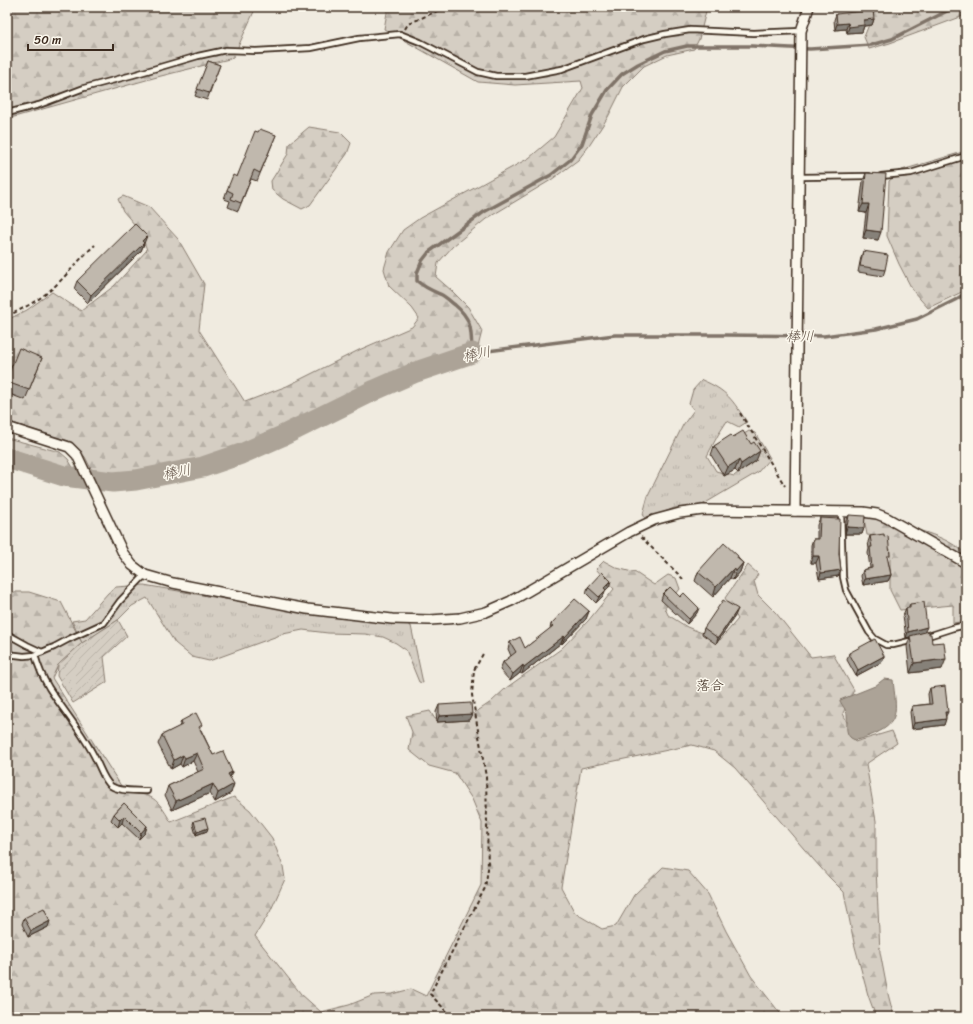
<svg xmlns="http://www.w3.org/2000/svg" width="973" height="1024" viewBox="0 0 973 1024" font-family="Sriracha,'Klee One',sans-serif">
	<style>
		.grass { fill: url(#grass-tufts); stroke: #887c70 }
		.forest { fill: url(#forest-firs); stroke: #887c70 }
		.garden { fill: url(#garden-furrows); stroke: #887c70 }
		.water { fill: #aca397; stroke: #7f7367 }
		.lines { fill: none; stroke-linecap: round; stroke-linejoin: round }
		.stream { stroke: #7f7367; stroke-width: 3.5 }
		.river { stroke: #aca397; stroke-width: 21 }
		.lane-casing { stroke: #3b2a1e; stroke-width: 8 }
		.street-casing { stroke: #3b2a1e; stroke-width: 12 }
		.path { stroke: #3b2a1e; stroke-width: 2; stroke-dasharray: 4 3; stroke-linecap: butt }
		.lane { stroke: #fbf7ec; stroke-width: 4.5 }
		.street { stroke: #fbf7ec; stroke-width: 9 }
		.wall { fill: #a59e95; stroke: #3b2a1e }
		.shaded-wall { fill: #868179; stroke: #3b2a1e }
		.building { fill: #c0b8ad; stroke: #3b2a1e }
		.labels { text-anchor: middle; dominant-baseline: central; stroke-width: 3; stroke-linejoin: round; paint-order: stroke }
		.water-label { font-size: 14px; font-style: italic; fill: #635448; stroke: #fbf7ec }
		.neighbourhood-label { font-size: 14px; fill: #3b2a1e; stroke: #fbf7ec }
	</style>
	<defs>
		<pattern id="grass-tufts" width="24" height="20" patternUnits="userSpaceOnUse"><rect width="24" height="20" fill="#d5cec3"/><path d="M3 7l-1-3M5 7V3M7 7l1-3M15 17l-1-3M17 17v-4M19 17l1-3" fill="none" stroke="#b8b1a7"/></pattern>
		<pattern id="forest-firs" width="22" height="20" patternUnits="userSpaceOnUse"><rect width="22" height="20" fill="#d5cec3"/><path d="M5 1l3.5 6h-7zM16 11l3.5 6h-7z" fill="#b8b1a7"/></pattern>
		<pattern id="garden-furrows" width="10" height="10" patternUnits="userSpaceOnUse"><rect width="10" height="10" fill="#d5cec3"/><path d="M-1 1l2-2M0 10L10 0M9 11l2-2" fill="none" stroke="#b8b1a7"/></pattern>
	</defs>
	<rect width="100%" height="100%" fill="#f0ebe0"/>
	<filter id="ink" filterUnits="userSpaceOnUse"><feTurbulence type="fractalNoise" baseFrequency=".025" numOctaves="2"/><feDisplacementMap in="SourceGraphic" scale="8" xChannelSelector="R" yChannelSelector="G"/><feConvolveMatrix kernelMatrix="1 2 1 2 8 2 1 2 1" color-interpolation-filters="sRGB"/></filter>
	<g filter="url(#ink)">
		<g class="grass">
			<path d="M702,380C728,391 732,400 747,422L739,427L727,421L718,435L707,456L716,471L734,476L754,460L741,436L749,431L755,433L770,458L758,472L702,505L674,508L646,520L643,514L648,496L683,425L694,410L689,404L693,390Z"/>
			<path d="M144,585L253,604L404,623L411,626L423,683L419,682L406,650L396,643L383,637L365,634L328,633L303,630L283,634L209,661L192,657L175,643L147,598L132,606L118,620L82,643L72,621L85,619L108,593L116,587Z"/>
		</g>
		<g class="forest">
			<path d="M7,7H256L233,58L157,77L7,119Z"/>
			<path d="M388,7H707L699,39L694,49L667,55L644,66L623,87L608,117L589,146L578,160L551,180L486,219L453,246L438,263L436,277L452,291L468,307L482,331L478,347L473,356L419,376L379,394L274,447L241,460L169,478L113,487L101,488L85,457L69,441L7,421V320L27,310L52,292L81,311L114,286L147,250L140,231L123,211L118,199L123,196L149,207L178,239L204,284L199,330L245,402L287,386L359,350L412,327L419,318L412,308L389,286L384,269L389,252L403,230L420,218L529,158L554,137L583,88L581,81L515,85L478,82L384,29Z"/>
			<path d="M876,7H966V15L890,43L869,49L864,37Z"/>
			<path d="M309,127L340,132L351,143L347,154L310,205L302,209L283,199L272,190L271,181L288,154L289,144Z"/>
			<path d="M966,151V290L928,308L913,291L899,264L887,236L889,181L902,170Z"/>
			<path d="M7,438L60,452L68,459L75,471L73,474L62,472L7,454Z"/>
			<path d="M868,516C901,528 940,530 966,554V621L953,623V605L900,610L890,590V549L876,536L867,535L864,519Z"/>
			<path d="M604,561L617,568L636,573L654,585L668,575L676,578L680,589L665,608L668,615L687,627L720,640L738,619L725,598L748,565L758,574L754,581L758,595L776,613L811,657L833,654L854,690L843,713L855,742L892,731L897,743L866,764L876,821V868L880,952L888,994L894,1017H876L868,995L854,943L844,892L829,877L804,849L735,768L714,751L692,745L581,768L561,887L575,913L602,929L616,926L634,895L663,867L688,871L708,894L726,931L751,976L783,1017H7V592H29L61,602L82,643L58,665L52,678L125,792C154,795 156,797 171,822L234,797L250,810L272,838L283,866L285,879L270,912L255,936L301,994L321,1012L349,1005L374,995L392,994L411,989L426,996L481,885L482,823L472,799L455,773L429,766L409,750L412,732L406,716L430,711L435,719L467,718L491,702L506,688L561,649L588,621L614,589L596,569Z"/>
		</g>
		<path class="garden" d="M118,620L127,636L104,657L107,682L73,703L57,676L58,665L82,643Z"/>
		<path class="water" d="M884,679L893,680C896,710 902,724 869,736C863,738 857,742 851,738C844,732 848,723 847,715C847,711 842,705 840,701V700L875,686Z"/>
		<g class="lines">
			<path class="stream" d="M955,7L892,39L871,45L810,49L752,46H687L665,51L638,64L622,74L607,90L592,115L582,144L570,160L551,175L484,212L429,252L422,261L417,273V281C425,288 433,291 442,295C447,298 451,302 455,305C473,320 471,331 472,353L615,335H725L824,336L876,329L917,319L955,300L966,293"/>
			<path class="river" d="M7,458L64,476L113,482L136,480L203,467L241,454L282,436L375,390L416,372L472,353"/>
			<defs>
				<g id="lane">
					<path d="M7,113L39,105L84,88L133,75L198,56L226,50L256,51L311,48L359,38L400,34L420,42L478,72L496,76H525L562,69L644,39L665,34L690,30L754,33L801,31"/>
					<path d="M881,176L911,173L966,156"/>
					<path d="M800,177L869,176"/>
					<path d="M841,512L843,577L846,590L869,632L875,639L886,645H893L914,640"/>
					<path d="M7,634L27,645L42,652"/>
					<path d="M925,637L953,628L966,625"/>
					<path d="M7,654L24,656L35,655L54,647L69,639L104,623L120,601L145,575"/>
					<path d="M35,655C38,666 43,678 49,688C65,713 85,735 97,762C101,770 104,780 111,786C120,792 136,790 147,791"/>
				</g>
				<g id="street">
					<path d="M7,427L69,447L77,455L123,553L132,565L145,575L173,583L307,609L392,619L430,620L460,618L486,612L511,601L629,532L654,520L680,513L703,510L863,512L877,514L887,518L966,563"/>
					<path d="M795,511L801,31L809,7"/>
				</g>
			</defs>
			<use href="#lane" class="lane-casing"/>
			<use href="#street" class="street-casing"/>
			<g class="path">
				<path d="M405,29L408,24L446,7"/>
				<path d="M7,316C23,309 41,299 54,287C69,273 80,258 95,245"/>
				<path d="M740,413L785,486"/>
				<path d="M641,537L684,580"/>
				<path d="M452,1017L430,994L485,888L488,869L486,777L472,695L474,670L483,654"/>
			</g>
			<use href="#lane" class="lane"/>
			<use href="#street" class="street"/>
		</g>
		<g class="wall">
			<path d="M836,14L874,19L872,25L864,26L862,32L847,33L846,29L835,30L834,20Z"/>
			<path d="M208,61L220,65L207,100L195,96Z"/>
			<path d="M258,132L276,135L257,181L251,179L238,211L228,207L230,201L224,199L227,190L237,177Z"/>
			<path d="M866,173L878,240L863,238L866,213L859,212L863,181Z"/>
			<path d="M144,244L141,251L88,303L74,289L77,281Z"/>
			<path d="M863,251L885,270L883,276L858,272L861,257Z"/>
			<path d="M42,358L25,400L7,393V378Z"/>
			<path d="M733,437L756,461L738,473L735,470L724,476L711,455L714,446Z"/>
			<path d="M849,515L864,528L862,534H845L846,521Z"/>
			<path d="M820,518L839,554L841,570L838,576L819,579L816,563H811V545L813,539H817V525Z"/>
			<path d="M870,536L888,561L891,575L888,581L863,585L861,576L863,570L870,568L868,553L869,549L868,542Z"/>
			<path d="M738,558L743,563L740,572L733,580L730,578L713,597L695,581L698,572Z"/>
			<path d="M588,587H609L605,591L603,596L596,603L586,593Z"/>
			<path d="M663,594L680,597L697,613L687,624L661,600Z"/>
			<path d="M910,604L925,632L929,634L932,643L942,669L910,673L907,646L910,637L906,638L903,615L906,608H908Z"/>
			<path d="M589,611L586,619L562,644L561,643L522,674L520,673L510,681L500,670L503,662L511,656L508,649L510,642L525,648L550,629L551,624Z"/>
			<path d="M735,616L716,644L702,634L704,628Z"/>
			<path d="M849,653L884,656L882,662L856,676L847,660Z"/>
			<path d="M930,688L946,717L944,725L912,729L910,712L912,706L929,704L928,694Z"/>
			<path d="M439,705L469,720L437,722L436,712Z"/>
			<path d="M181,721L201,730L213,755L232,772L230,777L231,793L215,802L210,793L172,810L165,795L168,786L198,772L193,761L182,767L180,764L171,769L158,744L162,735L179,727Z"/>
			<path d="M124,803L147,826L145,833L139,839L122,823L118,827L111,820L114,814Z"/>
			<path d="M194,821L207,831L196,835L193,824Z"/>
			<path d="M24,918L48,927L28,937L22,924Z"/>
		</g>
		<g class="shaded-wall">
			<path d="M874,19L872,25L864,26L862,32L847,33L849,27L864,20Z"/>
			<path d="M848,23L846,29L835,30L837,24Z"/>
			<path d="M863,204H869L866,213L859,212Z"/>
			<path d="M866,230L881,232L878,240L863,238Z"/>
			<path d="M147,236L141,251L88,303L91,295Z"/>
			<path d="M760,451L756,461L738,473L741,464Z"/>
			<path d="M739,460L735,470L724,476L728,467Z"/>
			<path d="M847,527L864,528L862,534H845Z"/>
			<path d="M813,556H819L816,563H811Z"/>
			<path d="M743,563L740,572L733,580L736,571Z"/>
			<path d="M734,568L730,578L713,597L716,587Z"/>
			<path d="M841,570L838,576L819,579L821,573Z"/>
			<path d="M891,575L888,581L863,585L865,579Z"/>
			<path d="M611,581L609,587L605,591L603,596L596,603L599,597L604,588Z"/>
			<path d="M699,608L697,613L687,624L689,619Z"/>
			<path d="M738,609L735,616L716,644L718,638Z"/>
			<path d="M589,611L586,619L562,644L565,637Z"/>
			<path d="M927,627L924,633L906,638L908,632Z"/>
			<path d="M564,636L561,643L522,674L524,667Z"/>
			<path d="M884,656L882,662L856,676L858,670Z"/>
			<path d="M946,659L942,669L910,673L914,663Z"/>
			<path d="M523,665L520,673L510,681L513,674Z"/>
			<path d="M945,712H948L945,718Z"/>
			<path d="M472,714L469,720L437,722L439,716Z"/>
			<path d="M946,719L944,725L912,729L914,723Z"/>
			<path d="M197,753L193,761L182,767L185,758Z"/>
			<path d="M183,755L180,764L171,769L174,760Z"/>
			<path d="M232,772L229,780L228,774Z"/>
			<path d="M213,784L210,793L172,810L176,801Z"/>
			<path d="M234,784L231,793L215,802L218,793Z"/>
			<path d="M124,816L122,823L118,827L120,820Z"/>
			<path d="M147,826L145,833L139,839L141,833Z"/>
			<path d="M208,828L207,831L196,835L197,832Z"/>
			<path d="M50,921L48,927L28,937L31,931Z"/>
		</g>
		<g class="building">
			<path d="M873,10L874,19L864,20V25L849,27L848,23L837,24L836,14Z"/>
			<path d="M208,61L220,65L209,93L197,89Z"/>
			<path d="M260,129L276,135L260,173L254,170L241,203L231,199L233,193L227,190L233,175L237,177L255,131L258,132Z"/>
			<path d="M866,173L886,174L881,232L866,230L869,204H863Z"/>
			<path d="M135,224L147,236L142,241L144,243L91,295L77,281Z"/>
			<path d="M863,251L888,255L885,270L860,266Z"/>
			<path d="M19,348L42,358L29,390L7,382V378Z"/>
			<path d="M743,431L751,444L754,442L760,451L741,464L739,460L728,467L714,446L731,435L733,437Z"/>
			<path d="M849,515L865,516L864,528L847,527Z"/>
			<path d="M820,518L840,519L839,554L841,570L821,573L819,556H813V539H819Z"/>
			<path d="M884,534V537L888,536L890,556H887L891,575L865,579L863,570L872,568L870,547H872L870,536Z"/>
			<path d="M724,543L738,556L737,558L743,563L736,571L734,568L716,587L698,572Z"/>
			<path d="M602,572L611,581L604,588L606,590L599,597L588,587Z"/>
			<path d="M670,587L680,597L684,593L699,608L689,619L663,594Z"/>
			<path d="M575,599L589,611L565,637L564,636L524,667L523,665L513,674L503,662L516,652L510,642L520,637L525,648L553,626L551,624Z"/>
			<path d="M723,600L738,609L718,638L704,628Z"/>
			<path d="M924,602L927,627L908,632L906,608H910V604Z"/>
			<path d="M929,631V634H931L932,643L944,642L946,659L914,663L910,636Z"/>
			<path d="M875,639L884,656L858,670L849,653Z"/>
			<path d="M945,686L948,712H945L946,719L914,723L912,706L932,704L930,688Z"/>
			<path d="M471,703L472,714L439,716V705Z"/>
			<path d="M196,713L202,725L199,727L213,755L223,751L232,772L228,774L234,784L218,793L213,784L176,801L168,786L204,769L197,753L185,758L183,755L174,760L162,735L182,725L181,721Z"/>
			<path d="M124,803L147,826L141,833L124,816L120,820L114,814Z"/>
			<path d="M205,818L208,828L197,832L194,821Z"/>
			<path d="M44,908L50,921L31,931L24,918Z"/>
		</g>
	</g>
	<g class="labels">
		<g class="water-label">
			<text x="800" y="336">棒川</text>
			<text transform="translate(477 354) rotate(-11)">棒川</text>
			<text transform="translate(177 472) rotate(-11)">棒川</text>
		</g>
		<g class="neighbourhood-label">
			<text x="710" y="685">落合</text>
		</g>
	</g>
	<rect width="973" height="1024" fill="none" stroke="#fbf7ec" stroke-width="24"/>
	<rect x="12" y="12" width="949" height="1000" fill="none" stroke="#3b2a1e" stroke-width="1.5" filter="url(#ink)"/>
	<path d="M28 44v6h85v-6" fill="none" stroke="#3b2a1e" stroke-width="2"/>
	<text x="34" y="44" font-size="12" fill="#3b2a1e" stroke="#fbf7ec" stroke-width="3" paint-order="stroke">50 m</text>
</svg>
